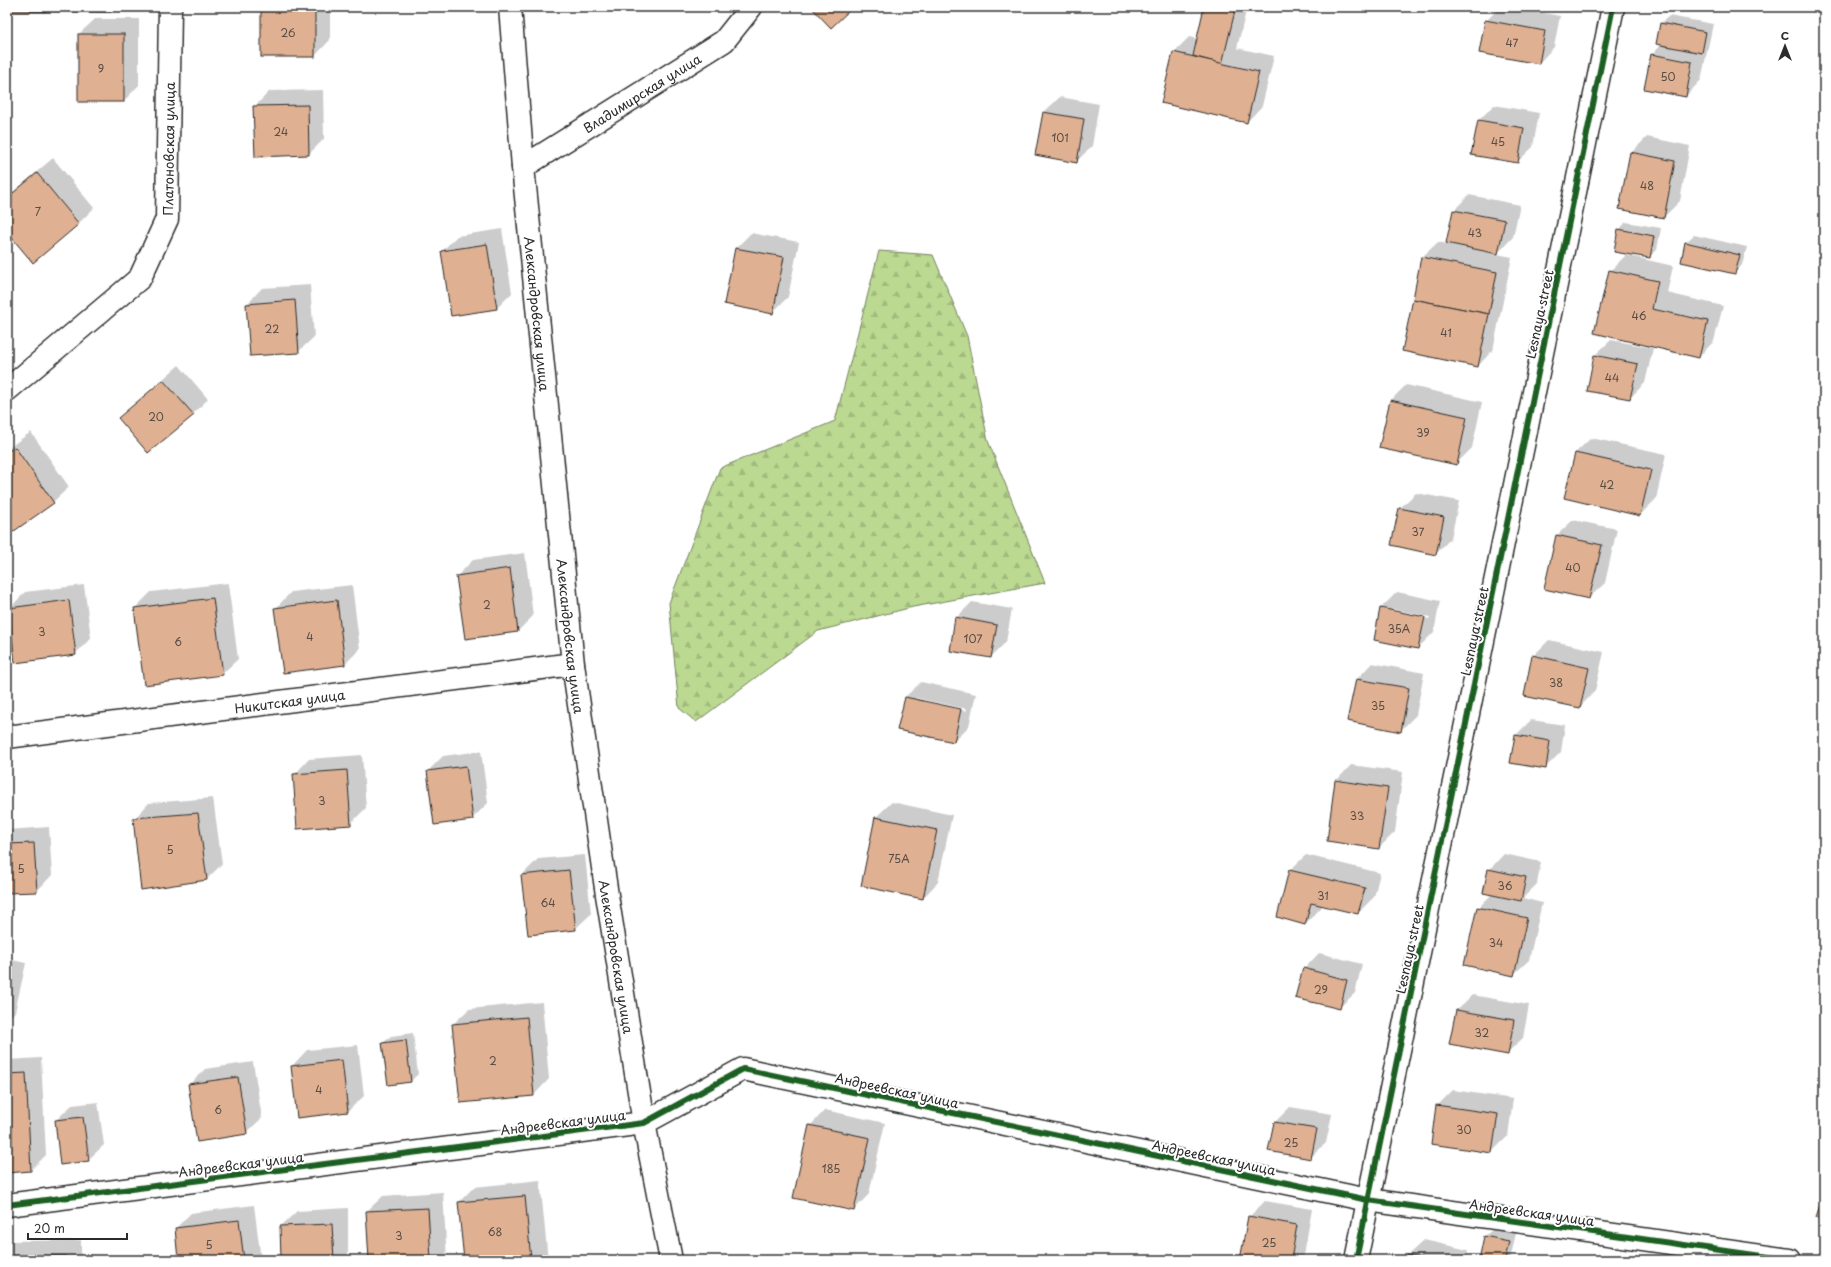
<svg xmlns="http://www.w3.org/2000/svg" width="1831" height="1267" viewBox="0 0 1831 1267" font-family="'Playpen Sans',sans-serif">
	<style>
		.forest { fill: url(#forest-firs); stroke: #73825e }
		.shadow { fill: #0003; fill-rule: evenodd }
		.building { fill: #dfb091; stroke: #2b2b2b }
		.lines { fill: none; stroke-linecap: round; stroke-linejoin: round }
		.street-casing { stroke: #2b2b2b; stroke-width: 25 }
		.street { stroke: #fff; stroke-width: 22 }
		.cycleway-casing { stroke: #fff; stroke-width: 8 }
		.cycleway { stroke: #1b5e20; stroke-width: 6 }
		.labels { text-anchor: middle; dominant-baseline: central; stroke-width: 4; stroke-linejoin: round; paint-order: stroke }
		.number-label { font-size: 11px; fill: #584c44 }
		.street-label { font-size: 13px; fill: #2b2b2b; stroke: #fff }
	</style>
	<defs>
		<pattern id="forest-firs" width="22" height="20" patternUnits="userSpaceOnUse"><rect width="22" height="20" fill="#bbd991"/><path d="M5 1l3.5 6h-7zM16 11l3.5 6h-7z" fill="#a1ba7d"/></pattern>
	</defs>
	<rect width="100%" height="100%" fill="#fff"/>
	<filter id="ink" filterUnits="userSpaceOnUse"><feTurbulence type="fractalNoise" baseFrequency=".025" numOctaves="2"/><feDisplacementMap in="SourceGraphic" scale="8" xChannelSelector="R" yChannelSelector="G"/><feConvolveMatrix kernelMatrix="1 2 1 2 8 2 1 2 1" color-interpolation-filters="sRGB"/></filter>
	<g filter="url(#ink)">
		<path class="forest" d="M879,251L933,255L967,336L988,441L1045,583L913,607L818,631L696,722L679,708L669,603L720,468L835,421Z"/>
		<g class="shadow">
			<path d="M262,7H330V40L315,56Z"/>
			<path d="M1205,7H1247L1237,48L1274,56L1262,106L1247,122L1174,52L1189,37L1198,39Z"/>
			<path d="M1500,7H1513L1560,16L1554,47L1539,63L1486,21Z"/>
			<path d="M1669,16L1713,24L1701,80L1686,96L1652,55L1662,44L1661,23Z"/>
			<path d="M95,19H139V85L124,101L79,34Z"/>
			<path d="M323,90L324,139L309,154L254,107L270,91Z"/>
			<path d="M1060,97L1099,104L1092,146L1076,162L1044,112Z"/>
			<path d="M1494,105L1539,113L1533,147L1517,162L1479,120Z"/>
			<path d="M1647,137L1690,146L1680,201L1664,217L1631,153Z"/>
			<path d="M53,158L94,208L79,223L33,261L7,231V197Z"/>
			<path d="M1469,195L1520,205L1513,237L1497,254L1512,257L1493,350L1478,366L1422,257L1438,242L1447,244L1454,210Z"/>
			<path d="M1626,222L1661,228L1657,250L1649,257L1619,230Z"/>
			<path d="M502,229L512,293L497,308L442,251L457,236Z"/>
			<path d="M751,233L799,242L788,297L772,313L736,248Z"/>
			<path d="M1694,235L1747,247L1742,265L1735,273L1686,242Z"/>
			<path d="M1626,255L1673,266L1667,293L1723,306L1714,341L1699,357L1610,271Z"/>
			<path d="M310,285L314,337L298,352L247,304L262,288Z"/>
			<path d="M1611,340L1653,348L1645,383L1630,398L1595,355Z"/>
			<path d="M179,365L208,399L193,414L119,418Z"/>
			<path d="M1406,385L1482,402L1472,448L1456,464L1390,401Z"/>
			<path d="M31,432L69,487L53,502L7,534V449Z"/>
			<path d="M1591,438L1666,454L1656,499L1640,515L1575,453Z"/>
			<path d="M1416,493L1459,501L1451,538L1436,554L1400,508Z"/>
			<path d="M1573,520L1617,529L1605,583L1589,598L1557,535Z"/>
			<path d="M525,553L533,616L518,631L457,576L473,560Z"/>
			<path d="M228,583L238,659L222,674L135,608L151,592Z"/>
			<path d="M84,585L91,638L75,654L16,661L10,608L25,592Z"/>
			<path d="M352,585L360,649L345,664L276,608L291,592Z"/>
			<path d="M1397,592L1440,601L1434,632L1418,648L1375,639L1381,608ZM1392,609L1430,617L1429,619L1392,611Z"/>
			<path d="M972,602L1012,609L1006,642L991,657L956,618Z"/>
			<path d="M1549,640L1604,652L1595,691L1580,707L1533,656Z"/>
			<path d="M1372,663L1424,673L1416,715L1400,731L1349,721L1357,679Z"/>
			<path d="M921,682L976,694L969,726L954,741L905,697ZM916,698L967,709L966,711L916,700Z"/>
			<path d="M1531,720L1565,725L1561,752L1545,768L1516,735Z"/>
			<path d="M481,751L488,803L472,819L428,771L443,756Z"/>
			<path d="M362,755L366,808L350,824L294,775L309,759Z"/>
			<path d="M1351,765L1403,772L1395,832L1379,848L1336,781Z"/>
			<path d="M213,798L222,864L207,879L134,819L149,803Z"/>
			<path d="M892,802L952,815L938,882L923,898L862,885L876,817Z"/>
			<path d="M49,827L52,875L37,891L7,892V830Z"/>
			<path d="M1504,854L1541,862L1537,884L1523,898L1542,903L1529,960L1513,975L1478,908L1492,894L1489,870Z"/>
			<path d="M585,855L591,914L575,929L522,875L538,859Z"/>
			<path d="M1306,855L1380,873L1374,897L1358,913L1322,904L1321,908L1305,924L1279,917L1290,870Z"/>
			<path d="M1319,953L1362,964L1355,993L1339,1008L1304,969Z"/>
			<path d="M7,959L26,963L15,1012L7,1020Z"/>
			<path d="M1472,995L1529,1005L1523,1038L1507,1053L1457,1010Z"/>
			<path d="M542,1002L549,1079L534,1095L453,1024L469,1009Z"/>
			<path d="M413,1033L418,1074L411,1081L383,1043L391,1036Z"/>
			<path d="M358,1045L364,1096L348,1111L297,1117L292,1066L307,1050Z"/>
			<path d="M41,1058L46,1155L31,1170L7,1172V1060Z"/>
			<path d="M253,1062L262,1118L246,1133L190,1084L205,1069Z"/>
			<path d="M1453,1090L1513,1099L1508,1136L1492,1152L1437,1106Z"/>
			<path d="M98,1102L104,1145L88,1160L56,1120L72,1105Z"/>
			<path d="M1290,1107L1332,1114L1326,1143L1310,1158L1275,1122Z"/>
			<path d="M825,1110L885,1123L869,1194L854,1210L810,1126Z"/>
			<path d="M540,1180L548,1260H465L459,1202L474,1187Z"/>
			<path d="M443,1192L447,1260H370L367,1211L383,1196Z"/>
			<path d="M1265,1201L1312,1209L1303,1260H1242L1249,1217Z"/>
			<path d="M254,1205L261,1260H179L176,1228L191,1213Z"/>
			<path d="M348,1208V1260H282L281,1226L297,1211Z"/>
			<path d="M1493,1229L1516,1233L1510,1260H1480L1485,1236Z"/>
			<path d="M81,1240V1260H7V1246L11,1241Z"/>
			<path d="M1424,1240L1468,1250L1466,1260H1407L1408,1255Z"/>
		</g>
		<g class="building">
			<path d="M7,7H111V12L7,11Z"/>
			<rect x="261" y="7" width="54" height="50"/>
			<path d="M811,7H853L831,28Z"/>
			<path d="M1204,7H1218L1235,11L1222,64L1193,56Z"/>
			<path d="M1485,20L1545,31L1539,64L1479,53Z"/>
			<path d="M1660,23L1706,32L1702,53L1656,44Z"/>
			<rect x="78" y="34" width="46" height="68"/>
			<path d="M1173,52L1259,72L1247,123L1161,103Z"/>
			<path d="M1651,54L1692,62L1686,97L1644,89Z"/>
			<path d="M308,105L309,155L255,157L253,106Z"/>
			<path d="M1043,112L1084,119L1077,163L1035,155Z"/>
			<path d="M1478,120L1524,128L1518,163L1471,155Z"/>
			<path d="M1630,152L1675,161L1664,218L1619,209Z"/>
			<path d="M37,173L79,224L33,263L7,232V198Z"/>
			<path d="M1453,210L1505,220L1498,254L1446,243Z"/>
			<path d="M1618,229L1654,236L1650,258L1614,252Z"/>
			<path d="M1685,242L1740,255L1735,274L1681,262Z"/>
			<path d="M487,244L497,309L451,316L441,251Z"/>
			<path d="M735,248L784,257L773,314L724,304Z"/>
			<path d="M1421,257L1497,272L1489,314L1413,299Z"/>
			<path d="M1609,270L1658,281L1652,309L1708,321L1699,358L1594,333Z"/>
			<path d="M1413,299L1489,314L1478,367L1402,351Z"/>
			<path d="M295,300L299,353L250,356L246,304Z"/>
			<path d="M1594,355L1638,364L1630,399L1587,391Z"/>
			<path d="M163,380L194,415L148,453L118,418Z"/>
			<path d="M1390,400L1467,417L1457,465L1379,448Z"/>
			<path d="M15,447L54,503L7,536V452Z"/>
			<path d="M1575,453L1651,470L1640,516L1564,498Z"/>
			<path d="M1399,508L1444,517L1436,555L1391,545Z"/>
			<path d="M1556,535L1602,545L1589,599L1544,589Z"/>
			<path d="M510,568L518,632L465,639L456,576Z"/>
			<path d="M213,598L223,675L144,685L134,608Z"/>
			<path d="M69,600L76,655L15,663L9,608Z"/>
			<path d="M337,600L345,665L283,673L274,608Z"/>
			<path d="M1380,608L1425,617L1418,649L1374,640Z"/>
			<path d="M955,617L997,625L991,658L950,651Z"/>
			<path d="M1532,655L1589,668L1580,708L1524,696Z"/>
			<path d="M1356,679L1409,688L1401,732L1347,721Z"/>
			<path d="M905,697L961,709L954,742L897,730Z"/>
			<path d="M1515,735L1550,741L1546,769L1510,763Z"/>
			<path d="M466,766L473,820L434,825L427,771Z"/>
			<path d="M347,770L351,825L297,829L293,774Z"/>
			<path d="M1335,780L1388,788L1379,849L1327,841Z"/>
			<path d="M198,813L207,880L141,890L133,818Z"/>
			<path d="M875,817L937,830L923,899L861,886Z"/>
			<path d="M34,843L37,892L7,893V844Z"/>
			<path d="M1488,869L1526,877L1521,901L1483,893Z"/>
			<path d="M569,870L576,930L528,935L521,875Z"/>
			<path d="M1289,870L1365,888L1358,914L1311,903L1305,925L1277,917Z"/>
			<path d="M1477,907L1527,918L1514,976L1464,965Z"/>
			<path d="M1303,968L1347,980L1340,1009L1295,998Z"/>
			<path d="M7,977L11,978L7,996Z"/>
			<path d="M1456,1010L1514,1020L1508,1055L1449,1044Z"/>
			<path d="M527,1017L534,1096L460,1103L452,1024Z"/>
			<path d="M406,1040L411,1082L388,1085L382,1043Z"/>
			<path d="M342,1060L348,1112L297,1118L291,1066Z"/>
			<path d="M26,1073L31,1171L7,1173V1074Z"/>
			<path d="M238,1077L247,1134L197,1142L188,1084Z"/>
			<path d="M1436,1105L1498,1114L1492,1153L1431,1144Z"/>
			<path d="M83,1117L89,1161L60,1165L55,1120Z"/>
			<path d="M1274,1122L1317,1129L1311,1159L1268,1151Z"/>
			<path d="M809,1125L870,1138L854,1211L793,1198Z"/>
			<path d="M1824,1193V1220L1816,1217Z"/>
			<path d="M525,1196L531,1260H464L458,1202Z"/>
			<path d="M428,1208L431,1260H369L366,1211Z"/>
			<path d="M1248,1216L1297,1225L1291,1260H1240Z"/>
			<path d="M239,1220L244,1260H178L175,1228Z"/>
			<path d="M332,1224L334,1260H281L280,1226Z"/>
			<path d="M1484,1236L1509,1241L1505,1260H1479Z"/>
			<path d="M1407,1255L1429,1260H1406Z"/>
			<rect x="7" y="1256" width="59" height="4"/>
		</g>
		<g class="lines">
			<defs>
				<g id="street">
					<path id="s1" d="M510,7L523,167L573,664L607,895L644,1123L671,1260"/>
					<path id="s2" d="M523,167L724,41L751,7"/>
					<path id="s3" d="M7,390L140,278L167,219L170,7"/>
					<path id="s4" d="M7,737L573,664"/>
					<path d="M7,1205L644,1123L743,1069L1368,1200L1790,1260"/>
					<path d="M1356,1260L1613,7"/>
				</g>
			</defs>
			<use href="#street" class="street-casing"/>
			<use href="#street" class="street"/>
			<defs>
				<g id="cycleway">
					<path d="M7,1205L644,1123L743,1069L1368,1200L1790,1260"/>
					<path d="M1356,1260L1613,7"/>
				</g>
			</defs>
			<use href="#cycleway" class="cycleway-casing"/>
			<use href="#cycleway" class="cycleway"/>
		</g>
	</g>
	<g class="labels">
		<g class="number-label">
			<text x="288" y="32">26</text>
			<text x="1512" y="42">47</text>
			<text x="101" y="68">9</text>
			<text x="1668" y="76">50</text>
			<text x="281" y="131">24</text>
			<text x="1060" y="137">101</text>
			<text x="1498" y="141">45</text>
			<text x="1647" y="185">48</text>
			<text x="38" y="211">7</text>
			<text x="1475" y="232">43</text>
			<text x="1639" y="315">46</text>
			<text x="272" y="328">22</text>
			<text x="1446" y="332">41</text>
			<text x="1612" y="377">44</text>
			<text x="156" y="416">20</text>
			<text x="1423" y="432">39</text>
			<text x="1607" y="484">42</text>
			<text x="1418" y="531">37</text>
			<text x="1573" y="567">40</text>
			<text x="487" y="604">2</text>
			<text x="1399" y="628">35А</text>
			<text x="42" y="631">3</text>
			<text x="310" y="636">4</text>
			<text x="973" y="638">107</text>
			<text x="178" y="641">6</text>
			<text x="1556" y="682">38</text>
			<text x="1378" y="705">35</text>
			<text x="322" y="800">3</text>
			<text x="1357" y="815">33</text>
			<text x="170" y="849">5</text>
			<text x="899" y="858">75А</text>
			<text x="21" y="868">5</text>
			<text x="1505" y="885">36</text>
			<text x="1323" y="895">31</text>
			<text x="548" y="902">64</text>
			<text x="1496" y="942">34</text>
			<text x="1321" y="989">29</text>
			<text x="1482" y="1032">32</text>
			<text x="493" y="1060">2</text>
			<text x="319" y="1089">4</text>
			<text x="218" y="1109">6</text>
			<text x="1464" y="1129">30</text>
			<text x="1291" y="1142">25</text>
			<text x="831" y="1168">185</text>
			<text x="495" y="1231">68</text>
			<text x="399" y="1235">3</text>
			<text x="1269" y="1242">25</text>
			<text x="209" y="1244">5</text>
		</g>
		<g class="street-label">
			<text stroke="none"><textPath href="#s2" startOffset="140">Владимирская улица</textPath></text>
			<text stroke="none"><textPath href="#s3" startOffset="309">Платоновская улица</textPath></text>
			<text stroke="none"><textPath href="#s1" startOffset="308">Александровская улица</textPath></text>
			<text transform="translate(1539 314) rotate(-78)">Lesnaya street</text>
			<text transform="translate(1474 631) rotate(-78)">Lesnaya street</text>
			<text stroke="none"><textPath href="#s1" startOffset="632">Александровская улица</textPath></text>
			<text stroke="none"><textPath href="#s4" startOffset="285">Никитская улица</textPath></text>
			<text transform="translate(1409 949) rotate(-78)">Lesnaya street</text>
			<text stroke="none"><textPath href="#s1" startOffset="956">Александровская улица</textPath></text>
			<text transform="translate(897 1090) rotate(12)">Андреевская улица</text>
			<text transform="translate(563 1122) rotate(-7)">Андреевская улица</text>
			<text transform="translate(1214 1157) rotate(12)">Андреевская улица</text>
			<text transform="translate(241 1164) rotate(-7)">Андреевская улица</text>
			<text transform="translate(1532 1212) rotate(8)">Андреевская улица</text>
		</g>
	</g>
	<rect width="1831" height="1267" fill="none" stroke="#fff" stroke-width="24"/>
	<rect x="12" y="12" width="1807" height="1243" fill="none" stroke="#2b2b2b" stroke-width="1.5" filter="url(#ink)"/>
	<g transform="translate(1785 46)" stroke="#ffffff" stroke-width="3" paint-order="stroke">
	<path d="M0-3L7 15L0 10L-7 15Z" fill="#2b2b2b"/>
	<text y="-6" font-size="11" font-weight="bold" text-anchor="middle" fill="#2b2b2b">С</text>
	</g>
	<path d="M28 1233v6h99v-6" fill="none" stroke="#2b2b2b" stroke-width="2"/>
	<text x="34" y="1233" font-size="12" fill="#2b2b2b" stroke="#ffffff" stroke-width="3" paint-order="stroke">20 m</text>
</svg>
